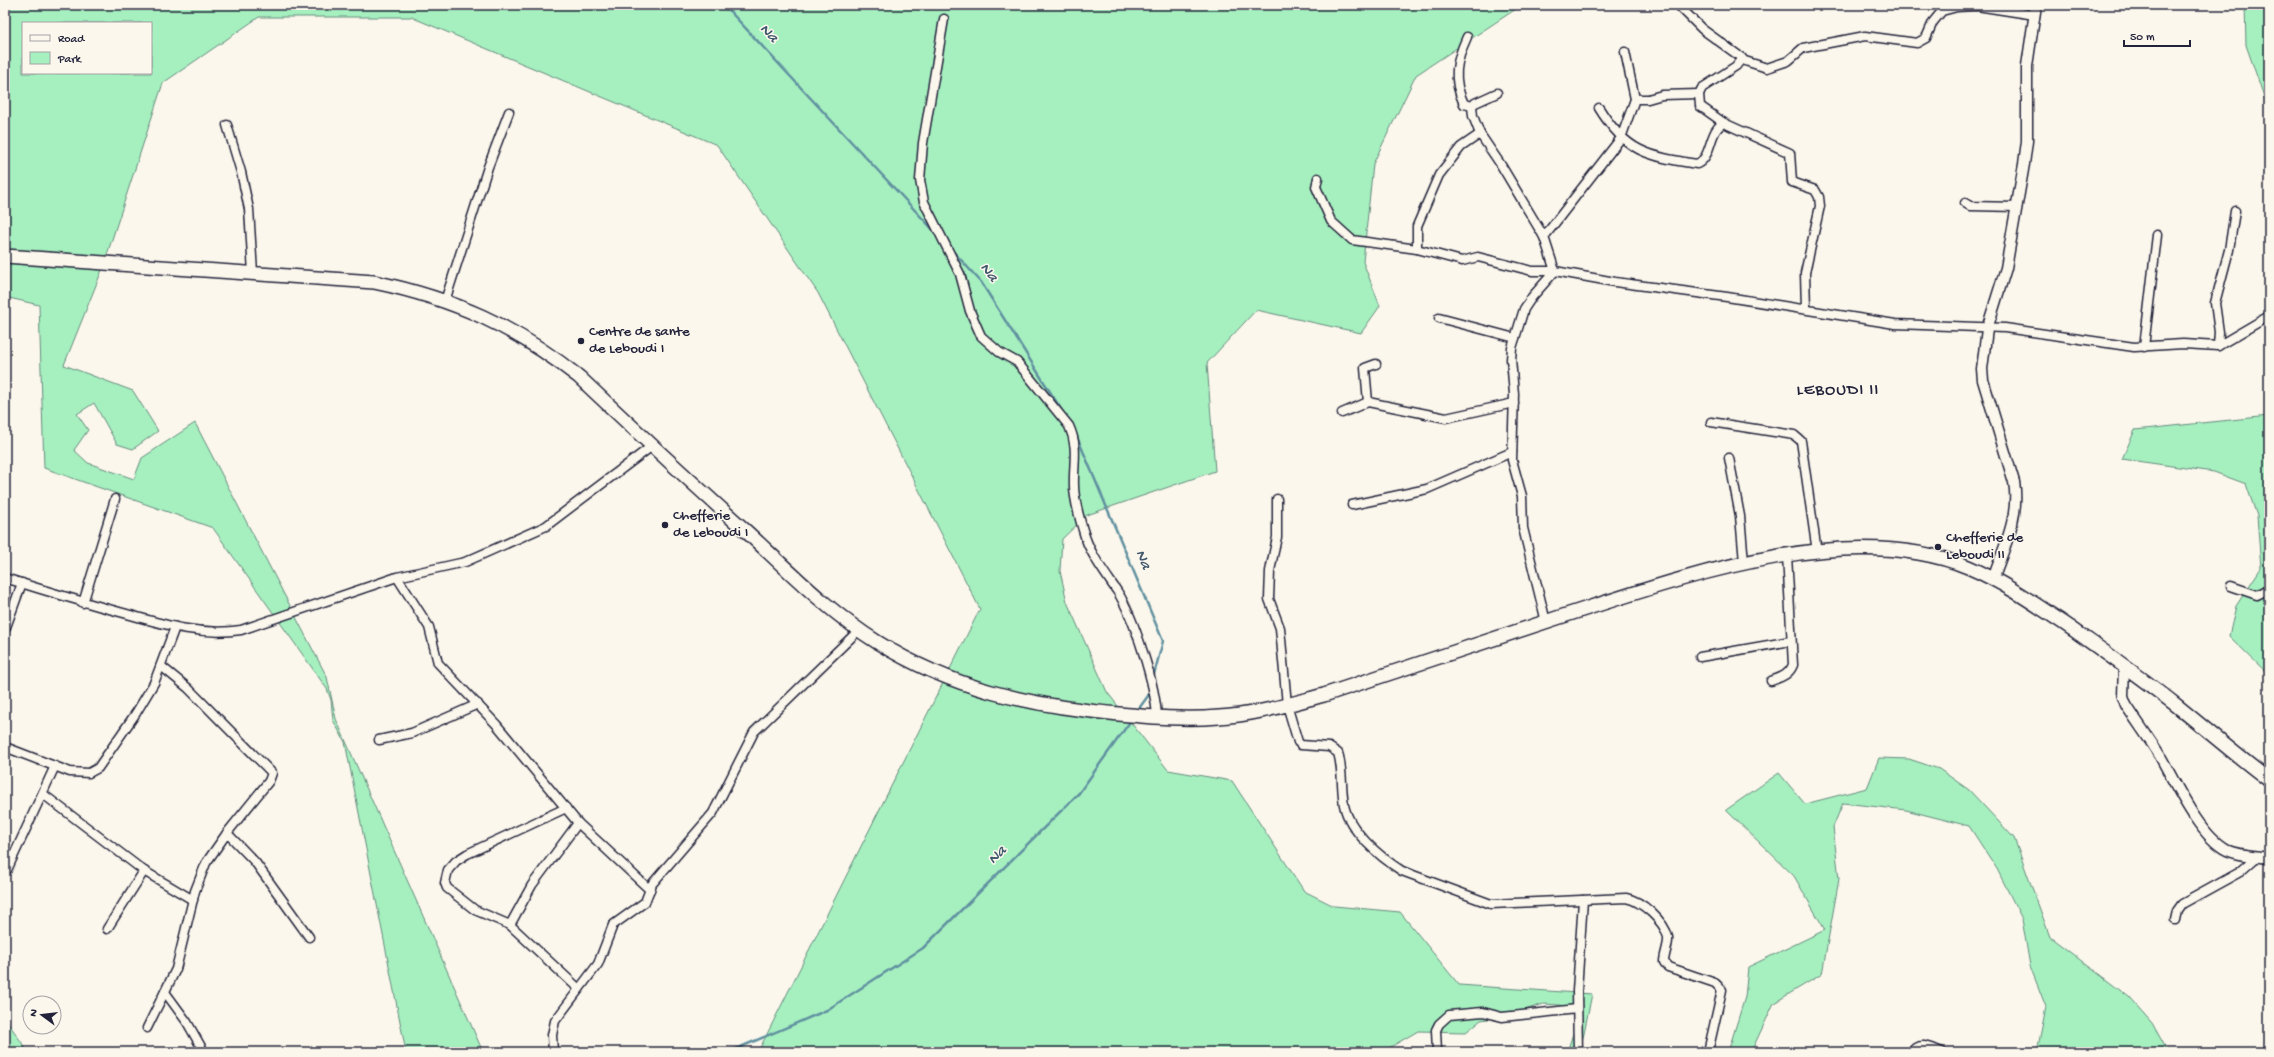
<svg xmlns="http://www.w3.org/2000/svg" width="2274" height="1057" viewBox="0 0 2274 1057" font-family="'Gochi Hand',sans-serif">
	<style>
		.green { fill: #a6f0bf; stroke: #64897d; fill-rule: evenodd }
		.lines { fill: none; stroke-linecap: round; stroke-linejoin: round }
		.stream { stroke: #6090a0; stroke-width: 2.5 }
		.minor-casing { stroke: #22223b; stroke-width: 11 }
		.tertiary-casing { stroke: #22223b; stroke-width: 13 }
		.primary-casing { stroke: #22223b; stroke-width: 16 }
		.minor { stroke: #fbf7ec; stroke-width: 8 }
		.tertiary { stroke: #fbf7ec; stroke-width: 10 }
		.primary { stroke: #fbf7ec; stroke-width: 13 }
		.poi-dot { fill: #22223b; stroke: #fbf7ec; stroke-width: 1.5 }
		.labels { text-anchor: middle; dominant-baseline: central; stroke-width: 3; stroke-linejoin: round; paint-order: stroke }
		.poi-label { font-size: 15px; fill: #22223b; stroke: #fbf7ec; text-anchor: start }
		.water-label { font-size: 16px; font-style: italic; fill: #41596e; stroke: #fbf7ec }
		.quarter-label { font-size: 17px; letter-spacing: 1px; fill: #22223b; stroke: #fbf7ec }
	</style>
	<rect width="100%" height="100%" fill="#fbf7ec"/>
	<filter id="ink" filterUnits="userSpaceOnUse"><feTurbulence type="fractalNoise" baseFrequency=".025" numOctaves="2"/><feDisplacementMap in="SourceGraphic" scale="8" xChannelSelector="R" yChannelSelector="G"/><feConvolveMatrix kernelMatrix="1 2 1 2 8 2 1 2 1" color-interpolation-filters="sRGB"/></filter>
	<g filter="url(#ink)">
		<g class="green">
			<path d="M5,5H1522L1416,75L1373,164L1363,262L1380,306L1361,333L1256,310L1207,363L1215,471L1087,515L1062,539L1060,571L1067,602L1107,692L1168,770L1232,781L1304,891L1334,906L1400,912L1459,985L1592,994L1580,1052H1567L1577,1021V1009L1560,1005L1543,1004L1507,1016L1481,1020L1466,1032L1418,1031L1387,1049L1384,1052H758L980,609L818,293L717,145L411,17H259L163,83L102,270L64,365L133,391L158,431L133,449L117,444L94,403L77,414L88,430L74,450L88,463L134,479L142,458L195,423L327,677L336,719L483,1052H406L345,742L333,720L331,700L327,689L213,528L44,468L39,305L5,297ZM23,23H151V73H23Z"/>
			<path d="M2245,5H2269V111L2246,45Z"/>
			<path d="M2269,416V675L2229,636L2236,606L2261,568L2257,516L2246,484L2214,472L2122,459L2135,430Z"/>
			<path d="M1879,758L1909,759L1939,769L1969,790L2014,838L2050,937L2129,997L2152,1023L2168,1052H2037L2046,1007L2030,966L2022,919L1997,869L1969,826L1906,810L1843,803L1833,827L1839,879L1822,974L1774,1003L1751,1052H1728L1745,997L1748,967L1825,930L1794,876L1726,810L1779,773L1805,804L1867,788Z"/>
			<path d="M5,1018L28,1052H5Z"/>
		</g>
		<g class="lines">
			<g class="stream">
				<path d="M724,5L936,233"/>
				<path d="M952,250L981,282L1064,414"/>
				<path d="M1075,432L1163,641L1153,678"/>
				<path d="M1137,711L1148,696L1150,688"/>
				<path d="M729,1052L827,1010L923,948L1079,793L1132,719"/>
			</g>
			<defs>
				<g id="minor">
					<path d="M1678,5L1702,29L1742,58L1736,66L1702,88L1699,94L1700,106L1724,123L1790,153L1792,182L1815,190L1819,197L1820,206L1805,273L1806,309"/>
					<path d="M944,19L923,143L920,180L924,202L960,274L970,311L981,336L999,352L1017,362L1069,426C1079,448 1073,463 1074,486C1074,500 1079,516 1083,530C1089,553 1104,572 1117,591C1134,617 1156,686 1157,718"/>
					<path d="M1467,37C1456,61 1452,79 1464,104L1472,106"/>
					<path d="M1742,60L1767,68L1788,61L1803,48L1865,36L1917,43L1926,38L1933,22L1942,11L1957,7L1977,6L2035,15"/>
					<path d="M1497,93L1475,103L1472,106L1473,116L1480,134L1501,165L1544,237L1555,271"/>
					<path d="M1635,99H1648L1662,95L1699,94"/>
					<path d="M1599,108C1626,152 1647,156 1697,164C1713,157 1708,130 1724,123"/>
					<path d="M227,125L241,172L249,209L253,273"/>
					<path d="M1480,134L1461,147L1439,175L1417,226V249L1462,261L1478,257L1532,271H1555L1615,282L1727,297L1895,324L2005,328L2134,347L2183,344L2218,346L2269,316"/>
					<path d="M1318,178L1316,187L1331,221L1352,240L1417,249"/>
					<path d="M1965,203L1970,206L2017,207"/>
					<path d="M1544,237L1621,138L1635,99L1625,52"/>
					<path d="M445,301L488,167L509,112"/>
					<path d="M1439,318L1515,338"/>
					<path d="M2218,346L2219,332L2215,303L2229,250L2235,211"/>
					<path d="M2144,347L2157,235"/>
					<path d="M1368,402L1365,368L1376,364"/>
					<path d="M1342,413L1368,402L1446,418L1514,403"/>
					<path d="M1711,422L1794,435L1801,441L1817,552"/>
					<path d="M1729,458L1740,516L1744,562"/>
					<path d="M1277,499V537L1270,571L1269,599L1280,628L1287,705L1298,742L1301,745L1329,747L1338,753C1343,769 1341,788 1344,805C1349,831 1380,857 1402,871L1491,904L1626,898C1642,901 1664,921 1668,937C1669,945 1664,954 1664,962L1668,967L1715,983L1722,990L1708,1052"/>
					<path d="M1352,505L1427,489L1512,452"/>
					<path d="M397,577L429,627L438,663L496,724L578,823L650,890"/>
					<path d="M5,578C46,591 86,603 127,614C165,625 201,636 241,630L397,577L465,562L546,526L652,446"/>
					<path d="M2231,586L2257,595L2269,589"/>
					<path d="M83,603L115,499"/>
					<path d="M1546,622L1523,528L1522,496L1512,460L1514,394L1511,359L1512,348L1524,309L1532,297L1555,271"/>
					<path d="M5,630L22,583"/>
					<path d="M1700,657L1791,641"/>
					<path d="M1771,681C1781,677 1789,675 1793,665L1787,555"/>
					<path d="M379,740L412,733L478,704"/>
					<path d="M5,747L70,772L89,773L98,768L136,713L154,683L175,627"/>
					<path d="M43,794L144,871L193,900"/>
					<path d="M566,808L467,854L456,861L448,870L445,883L447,888L475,910L510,925L579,989"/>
					<path d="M227,833L255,862L309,937"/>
					<path d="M7,870L55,766"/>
					<path d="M2175,920L2177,911L2182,904L2240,872L2258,856"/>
					<path d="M510,925L532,885L578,823"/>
					<path d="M107,929L144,871"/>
					<path d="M165,992L187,1022L204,1052"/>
					<path d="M147,1028L176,969L195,891L206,863L227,833L269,781L272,773L188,688L161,666"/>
					<path d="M553,1052L552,1035L555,1021L598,964L613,925L645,902L652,884L713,813L754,732L859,630"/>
					<path d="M1437,1052L1436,1030L1439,1024L1449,1015L1483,1012L1502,1017L1577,1009"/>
					<path d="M1578,1052L1577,991L1583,900"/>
					<path d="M1911,1052C1920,1041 1931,1048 1942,1052"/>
				</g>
				<g id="tertiary">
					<path d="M1993,579C2004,547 2020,516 2014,482L1983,380L1982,369L1987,329L2006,268L2024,164L2027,141V66L2036,5"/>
					<path d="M2124,665L2123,697L2126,705C2137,722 2149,738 2160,756C2175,782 2199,836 2227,850C2240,856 2255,856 2269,858"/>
				</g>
				<path id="primary" d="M5,256L374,282C455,299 514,326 579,377C635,430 691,482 748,533C789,571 829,612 877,642C952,689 1032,706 1119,714C1152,717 1185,720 1219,717C1255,715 1290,704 1324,695C1402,669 1479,644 1557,618C1676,580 1845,517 1968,567C2004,582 2038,606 2071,628C2106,653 2142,678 2176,705C2207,730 2237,756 2269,780"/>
			</defs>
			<use href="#minor" class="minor-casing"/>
			<use href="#tertiary" class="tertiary-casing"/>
			<use href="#primary" class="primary-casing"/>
			<use href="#minor" class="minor"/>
			<use href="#tertiary" class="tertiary"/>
			<use href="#primary" class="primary"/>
		</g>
	</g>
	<g class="poi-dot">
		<circle cx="581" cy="341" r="4"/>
		<circle cx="665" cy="525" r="4"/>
		<circle cx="1938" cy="547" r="4"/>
	</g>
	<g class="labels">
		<g class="poi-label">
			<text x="589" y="332">Centre de sante<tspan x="589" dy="17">de Leboudi I</tspan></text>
			<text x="673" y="516">Chefferie<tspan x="673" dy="17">de Leboudi I</tspan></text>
			<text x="1946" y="538">Chefferie de<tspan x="1946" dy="17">Leboudi II</tspan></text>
		</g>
		<g class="water-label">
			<text transform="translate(768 34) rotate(47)">Na</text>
			<text transform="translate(988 273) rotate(52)">Na</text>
			<text transform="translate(1142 560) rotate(67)">Na</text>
			<text transform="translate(998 856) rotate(-45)">Na</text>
		</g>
		<g class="quarter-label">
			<text x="1838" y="391">LEBOUDI II</text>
		</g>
	</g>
	<rect width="2274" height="1057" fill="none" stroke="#fbf7ec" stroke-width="20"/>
	<rect x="10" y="10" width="2254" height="1037" fill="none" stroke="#22223b" stroke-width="1.5" filter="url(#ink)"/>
	<rect x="22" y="22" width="130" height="52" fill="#fbf7ec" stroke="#a4a2a5"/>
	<rect x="30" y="35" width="20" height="6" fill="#fbf7ec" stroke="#a4a2a5"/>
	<text x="58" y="42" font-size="12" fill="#22223b">Road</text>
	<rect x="30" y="52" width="20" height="12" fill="#a6f0bf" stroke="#a4a2a5"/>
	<text x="58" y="62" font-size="12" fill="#22223b">Park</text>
	<g transform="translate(42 1015) rotate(285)"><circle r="19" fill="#fbf7ec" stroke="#a4a2a5"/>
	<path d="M0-3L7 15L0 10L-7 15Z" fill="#22223b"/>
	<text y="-6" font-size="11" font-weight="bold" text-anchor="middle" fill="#22223b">N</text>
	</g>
	<path d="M2124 40v6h66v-6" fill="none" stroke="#22223b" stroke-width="2"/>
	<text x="2130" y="40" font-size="12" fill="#22223b" stroke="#fbf7ec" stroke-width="3" paint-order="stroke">50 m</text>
</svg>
